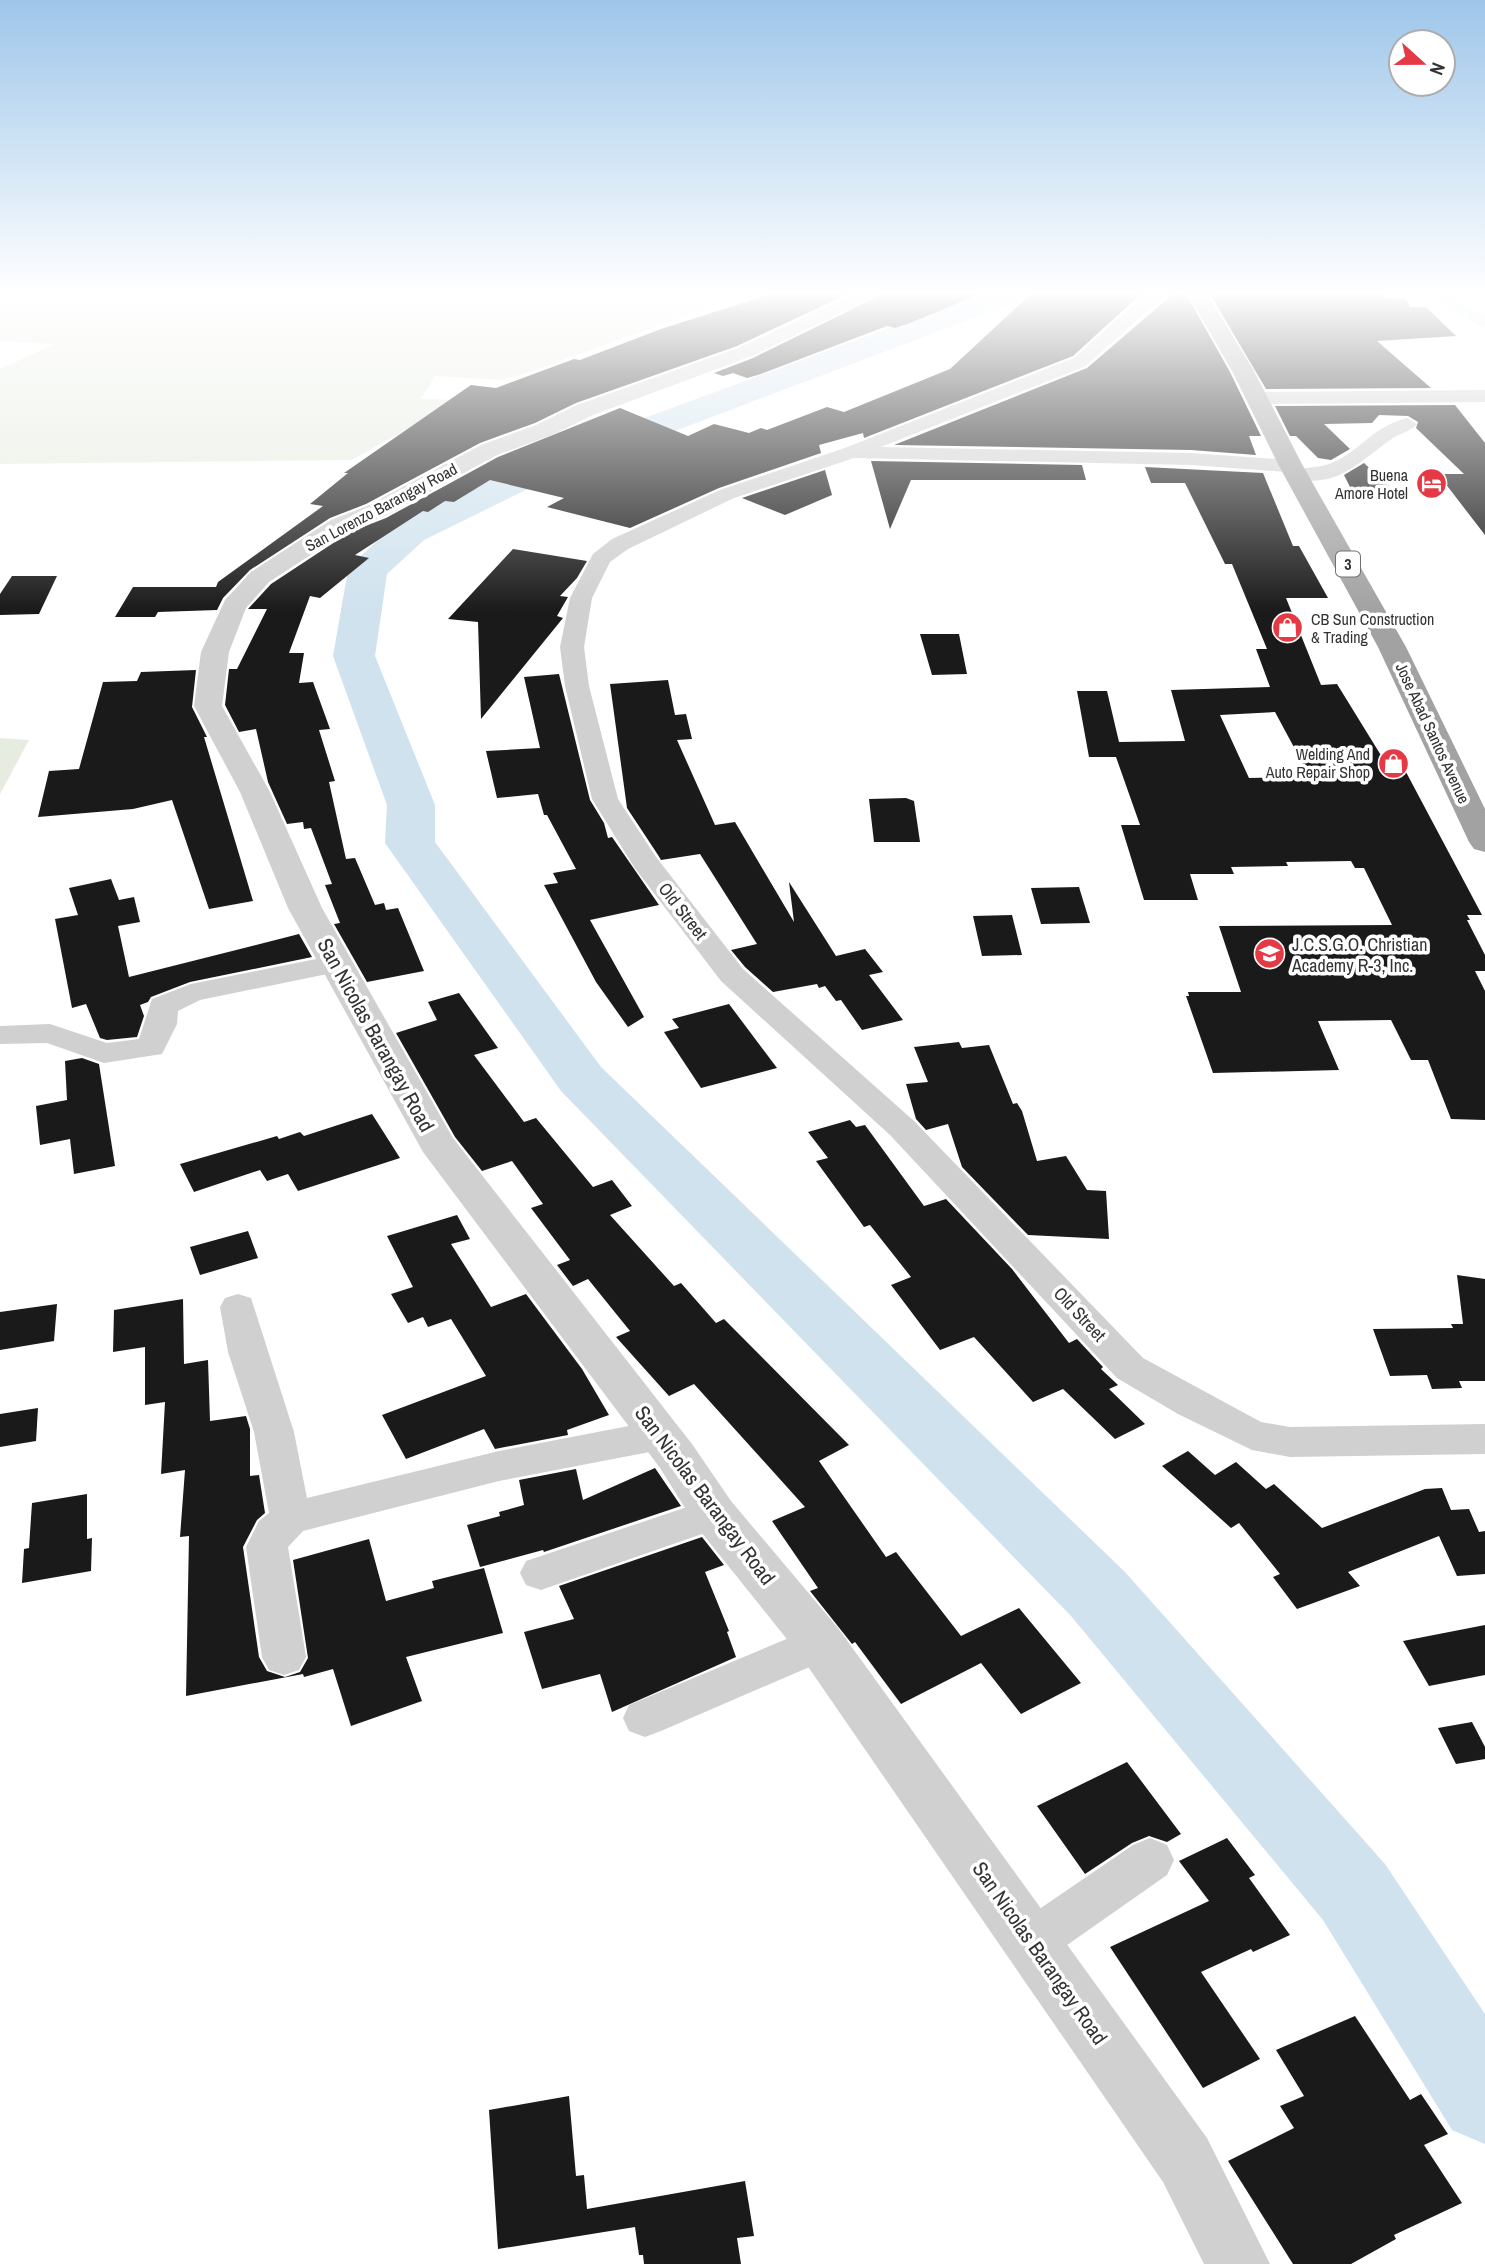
<svg xmlns="http://www.w3.org/2000/svg" width="1485" height="2264" viewBox="0 0 1485 2264" font-family="'Archivo Narrow',sans-serif">
	<style>
		.green { fill: #e6ecdf }
		.lines { fill: none; stroke-linecap: round; stroke-linejoin: round }
		.canal { fill: #cfe2ee; fill-rule: evenodd }
		.river { fill: #cfe2ee; fill-rule: evenodd }
		.building { fill: #1a1a1a; fill-rule: evenodd }
		.minor { fill: #d0d0d0; fill-rule: evenodd }
		.tertiary { fill: #d0d0d0; fill-rule: evenodd }
		.trunk { fill: #a2a2a2; fill-rule: evenodd }
		.labels { text-anchor: middle; dominant-baseline: central; stroke-width: 7; stroke-linejoin: round; paint-order: stroke }
		.far-poi-label { font-size: 16px; fill: #333; stroke: #fff; text-anchor: end }
		.far-street-label { font-size: 16px; fill: #333; stroke: #fff }
		.shield { fill: #fff; stroke: #707070; stroke-width: 2 }
		.shield-label { font-size: 16px; font-weight: bold; fill: #333 }
		.street-label { font-size: 18px; fill: #333; stroke: #fff }
		.poi-label { font-size: 18px; fill: #333; stroke: #fff; text-anchor: start }
		.near-street-label { font-size: 21px; fill: #333; stroke: #fff }
	</style>
	<rect width="100%" height="100%" fill="#fff"/>
	<g class="green">
		<path d="M0,294H687L681,298L711,306L530,372L502,380L435,376L421,399L458,400L352,460L0,464V369L55,344L0,341Z"/>
		<path d="M0,738L29,740L0,794Z"/>
	</g>
	<g class="lines">
		<path class="canal" d="M1423,294H1446L1485,316V328Z"/>
		<path class="river" d="M981,294H1025L1021,300L548,479L424,540L387,574L375,656L435,805V842L601,1067L1125,1572L1385,1864L1485,2014V2144L1452,2130L1323,1920L1071,1616L561,1091L385,843L387,805L333,656L348,570L354,562L396,524L522,463Z"/>
	</g>
	<g class="building">
		<path d="M771,294H848L737,346L576,403L535,423L480,443L366,504L330,518L250,570L223,598L217,610L158,612L155,617H115L133,587H216L218,582L323,506L310,504L348,473H344L471,385L496,388L574,359L580,360L661,329Z"/>
		<path d="M883,294L978,295L910,323L895,328L887,326L761,374L747,378L733,373L723,376L714,373L753,358Z"/>
		<path d="M1031,294H1141L1073,356L864,438L863,433L819,445L821,453L719,488L630,528L547,507L564,498L490,480L454,502L445,501L428,512L423,511L355,555L369,558L320,598L310,596L289,653H304L299,683L313,682L330,729L319,730L335,781L329,782L346,859L355,858L375,905L384,903L386,910L398,908L424,971L367,982L334,924L340,923L325,885L332,884L311,828L304,829L303,822L287,824L268,782L256,729L239,732L225,705L229,669H237L267,609H248L271,584L350,532L386,518L498,457L620,408L688,436L714,424L749,433L761,428L767,430L827,407L844,412L950,369Z"/>
		<path d="M1173,294H1186L1230,372L1261,436H1249L1256,455L1191,450L894,445L1087,368Z"/>
		<path d="M1210,294H1384L1386,298L1406,299L1410,307H1426L1456,336L1377,341L1431,388L1266,389Z"/>
		<path d="M1455,405L1485,443V535L1438,474H1464L1416,428L1418,422L1408,416L1379,415L1372,423L1324,424L1350,449L1331,460L1318,458L1296,436H1290L1275,406Z"/>
		<path d="M871,461L1082,465L1086,480H911L890,529Z"/>
		<path d="M1364,463L1397,494L1353,493L1344,475Z"/>
		<path d="M1145,467L1263,473L1293,546H1299L1328,598H1286L1321,685L1337,684L1382,757H1398L1482,915H1467L1470,920H1467L1485,955V971H1475L1485,991V1120L1451,1119L1428,1060H1411L1391,1020L1318,1021L1339,1070L1213,1073L1186,996H1189L1188,992H1241L1219,926L1392,925L1364,868H1355L1351,861L1286,862L1288,866L1231,867L1234,874H1190L1198,900H1144L1121,825H1140L1116,757H1089L1077,691H1107L1119,742L1185,741L1171,690L1270,687L1256,649H1267L1232,564H1225L1185,483H1151ZM1275,712L1310,777L1249,778L1220,715Z"/>
		<path d="M825,470L832,495L785,515L742,498Z"/>
		<path d="M513,549L587,561L577,578L560,596L568,597L557,616L563,618L481,719L478,622L448,619Z"/>
		<path d="M12,576H57L39,614L0,615V594Z"/>
		<path d="M920,634H959L967,674L932,675Z"/>
		<path d="M196,670L192,707L207,737H204L253,901L209,909L172,800L133,809L38,817L49,771L79,769L103,682L137,681L141,672Z"/>
		<path d="M559,674L590,800L604,823L608,838L612,837L659,905L590,920L644,1017L628,1027L596,982L544,885L558,883L553,873L576,869L547,815H544L538,794L497,798L486,751L540,748L524,677Z"/>
		<path d="M668,680L675,715L686,714L692,739L677,740L715,825L735,822L794,922L789,882L836,956L865,949L883,972L869,975L903,1020L862,1030L841,1000L836,1001L825,986L819,988L817,984L773,992L745,967L731,950L757,944L700,854L661,860L658,855L627,808L610,684Z"/>
		<path d="M906,798L914,801L920,842H874L869,799Z"/>
		<path d="M111,879L119,900L134,897L140,922L118,926L129,977L299,934L312,957L190,982L151,997L148,1002L140,1005L144,1016L137,1037L107,1040L100,1038L86,1004L72,1008L55,919L78,915L69,888Z"/>
		<path d="M1079,887L1090,923L1041,924L1031,888Z"/>
		<path d="M1012,915L1022,955L982,956L973,916Z"/>
		<path d="M459,993L498,1048L474,1055L524,1122L536,1118L593,1187L612,1180L632,1206L610,1215L674,1286L681,1283L716,1323L724,1319L849,1445L819,1461L886,1557L896,1552L961,1636L1019,1608L1081,1683L1021,1714L981,1663L901,1704L855,1642L852,1644L810,1591L818,1588L772,1521L805,1507L694,1384L669,1396L616,1337L630,1331L588,1279L573,1286L557,1265L570,1260L531,1208L543,1204L512,1161L482,1171L455,1137L396,1033L437,1020L428,1002Z"/>
		<path d="M729,1004L777,1068L701,1088L664,1032L679,1028L672,1019Z"/>
		<path d="M959,1042L962,1048L989,1045L1013,1104L1017,1103L1022,1111L1037,1161L1066,1156L1087,1190L1106,1191L1109,1239L1028,1235L962,1167L948,1124L926,1130L916,1119L906,1084L928,1082L914,1047Z"/>
		<path d="M82,1058L99,1064L115,1166L74,1174L70,1139L40,1145L36,1106L67,1100L65,1061Z"/>
		<path d="M372,1114L400,1158L298,1191L288,1174L267,1181L260,1170L194,1192L180,1164L277,1136L279,1139L300,1132L304,1136Z"/>
		<path d="M850,1120L856,1127L865,1125L924,1206L946,1199L1012,1269L1069,1343L1077,1339L1103,1367L1101,1369L1118,1385L1109,1389L1145,1424L1115,1439L1063,1389L1033,1402L974,1337L940,1350L891,1285L911,1277L870,1225L864,1227L816,1161L828,1158L808,1132Z"/>
		<path d="M457,1215L470,1239L451,1244L491,1307L526,1294L582,1369L609,1415L567,1430L568,1435L495,1449L484,1429L406,1459L382,1415L486,1376L451,1319L428,1327L423,1317L408,1323L391,1294L413,1287L387,1236Z"/>
		<path d="M248,1231L258,1258L200,1275L190,1247Z"/>
		<path d="M1457,1275L1485,1279V1381H1459L1462,1388L1432,1389L1427,1375L1390,1376L1373,1329L1453,1328L1451,1324H1463Z"/>
		<path d="M183,1299L184,1364L208,1360L210,1421L246,1416L250,1429V1476L259,1475L265,1513L257,1520L243,1547L259,1657L267,1671L285,1677L300,1672L308,1658L293,1560L369,1539L386,1601L434,1588L432,1581L484,1568L503,1633L406,1657L422,1701L351,1726L333,1669L304,1677L303,1674L186,1696L189,1536L180,1537L185,1470L161,1474L165,1402L145,1405V1347L113,1352L114,1310Z"/>
		<path d="M57,1304L54,1341L0,1350V1312Z"/>
		<path d="M38,1408L36,1441L0,1447V1414Z"/>
		<path d="M1188,1451L1215,1475L1236,1462L1266,1489L1274,1484L1322,1528L1425,1489L1442,1488L1451,1510L1469,1509L1479,1532L1485,1531V1574L1457,1576L1439,1536L1348,1572L1360,1586L1297,1609L1273,1577L1280,1574L1239,1523L1231,1528L1162,1466Z"/>
		<path d="M655,1468L681,1506L544,1552L543,1550L480,1567L467,1525L500,1516L499,1512L524,1505L519,1480L576,1469L583,1500Z"/>
		<path d="M87,1494V1539L92,1538L91,1571L22,1583L24,1549L29,1548L32,1503Z"/>
		<path d="M702,1537L724,1565L705,1572L729,1631L727,1632L736,1657L612,1712L600,1674L542,1689L524,1632L574,1619L559,1586Z"/>
		<path d="M1485,1625V1675L1429,1686L1403,1641Z"/>
		<path d="M1472,1722L1485,1747V1759L1456,1764L1438,1728Z"/>
		<path d="M1127,1762L1181,1834L1167,1842L1149,1836L1132,1843L1085,1874L1037,1806Z"/>
		<path d="M1227,1838L1255,1875L1249,1878L1290,1935L1253,1952L1251,1949L1201,1972L1260,2059L1203,2088L1110,1947L1209,1901L1179,1861Z"/>
		<path d="M1355,2016L1410,2100L1421,2094L1448,2134L1424,2145L1462,2203L1394,2235L1396,2239L1351,2264H1293L1228,2161L1294,2128L1280,2106L1304,2096L1276,2050Z"/>
		<path d="M569,2096L576,2176L584,2175L587,2209L745,2181L754,2236L737,2238L741,2264H644L643,2255H639L635,2227L498,2249L489,2110Z"/>
	</g>
	<g class="lines">
		<g class="minor">
			<path d="M1145,294H1170L1157,302L1086,366L881,447L1191,453L1291,460L1298,462L1300,468C1355,469 1360,430 1407,418L1417,424C1411,431 1401,433 1393,438C1358,462 1338,490 1289,478L1287,472L1191,465L854,458L734,498L628,549L610,562L592,598L584,647L589,686L618,799L656,857L743,969L914,1121L1143,1358L1261,1422L1290,1427L1485,1424V1454L1290,1457L1252,1450L1178,1414L1117,1378L890,1135L721,981L634,867L592,799L565,686L560,647L570,598L593,554L612,539L720,490L842,449L1074,358Z"/>
			<path d="M1485,390V402L1257,404L1248,398L1257,392Z"/>
			<path d="M336,955L347,958L351,964L347,970L200,1000L178,1011L177,1024L162,1054L104,1063L47,1043L0,1044V1026L50,1024L107,1043L139,1039L152,999L191,984Z"/>
			<path d="M238,1294L251,1298L294,1432L307,1498L499,1451L660,1420L674,1425L680,1435L674,1445L660,1450L499,1481L303,1531L288,1547L306,1657L299,1670L284,1675L269,1670L262,1657L246,1547L259,1521L269,1513L254,1432L228,1352L220,1307L225,1298Z"/>
			<path d="M714,1498L728,1503L734,1514L728,1525L541,1590L526,1585L520,1573L526,1561Z"/>
			<path d="M820,1625L835,1630L842,1643L835,1656L661,1731L645,1737L629,1731L623,1718L629,1705Z"/>
			<path d="M1150,1838L1167,1845L1174,1860L1167,1875L1050,1957L1033,1964L1016,1957L1008,1941L1016,1925L1133,1845Z"/>
		</g>
		<path class="tertiary" d="M855,294H880L752,356L593,415L552,435L497,455L385,516L349,530L269,582L246,608L229,652L222,706L270,792L322,908L453,1138L692,1444L731,1501L838,1628L1207,2138L1270,2264H1204L1163,2182L802,1658L697,1527L660,1468L423,1152L288,908L240,792L194,706L201,652L225,600L251,572L331,520L367,506L481,445L536,425L577,405L738,348Z"/>
		<path class="trunk" d="M1188,294H1207L1254,371L1303,466L1406,647L1485,809V852L1474,849L1469,842L1378,647L1279,466L1232,371Z"/>
	</g>
	<linearGradient id="sky" x2="0" y2="1"><stop stop-color="#9ec6ea"/><stop offset="0.48" stop-color="#fff"/><stop offset="1" stop-color="#fff" stop-opacity="0"/></linearGradient>
	<rect width="1485" height="611" fill="url(#sky)"/>
	<defs>
		<symbol id="hotel-disc" viewBox="-11 -11 22 22"><circle r="9.5" fill="#e63946" stroke="#fff"/><path d="M-6-4.5h1.5V1H6V5H4.5V3h-9V5H-6ZM-4 0a1.8 1.8 0 1 1 3.6 0ZM.5 0V-2.5h3Q6-2.5 6 0Z" fill="#fff"/></symbol>
		<symbol id="shop-disc" viewBox="-11 -11 22 22"><circle r="9.5" fill="#e63946" stroke="#fff"/><path d="M-5-2.5h2.3a2.7 3.5 0 0 1 5.4 0H5L5.5 6h-11ZM-1.5-2.5h3a1.5 2.3 0 0 0-3 0Z" fill="#fff"/></symbol>
		<symbol id="school-disc" viewBox="-11 -11 22 22"><circle r="9.5" fill="#e63946" stroke="#fff"/><path d="M0-5L7-2L0 1L-7-2ZM-4 1L0 2.5L4 1V4Q0 6-4 4Z" fill="#fff"/></symbol>
	</defs>
	<g fill-rule="evenodd">
		<use href="#hotel-disc" x="1414" y="466" width="35" height="35"/>
		<use href="#shop-disc" x="1270" y="610" width="35" height="35"/>
		<use href="#shop-disc" x="1376" y="746" width="35" height="35"/>
		<use href="#school-disc" x="1252" y="936" width="35" height="35"/>
	</g>
	<g class="labels">
		<g class="far-poi-label">
			<text x="1408" y="475">Buena<tspan x="1408" dy="18">Amore Hotel</tspan></text>
			<text x="1311" y="619" text-anchor="start">CB Sun Construction<tspan x="1311" dy="18">&amp; Trading</tspan></text>
			<text x="1370" y="754">Welding And<tspan x="1370" dy="18">Auto Repair Shop</tspan></text>
		</g>
		<g class="far-street-label">
			<text transform="translate(381 507) rotate(-28)">San Lorenzo Barangay Road</text>
			<text transform="translate(1433 733) rotate(65)">Jose Abad Santos Avenue</text>
		</g>
		<rect class="shield" x="1336" y="551.5" width="24" height="25" rx="5"/>
		<g class="shield-label">
			<text x="1348" y="564">3</text>
		</g>
		<g class="street-label">
			<text transform="translate(683 911) rotate(52)">Old Street</text>
			<text transform="translate(1080 1314) rotate(47)">Old Street</text>
		</g>
		<g class="poi-label">
			<text x="1292" y="944">J.C.S.G.O. Christian<tspan x="1292" dy="21">Academy R-3, Inc.</tspan></text>
		</g>
		<g class="near-street-label">
			<text transform="translate(376 1035) rotate(61)">San Nicolas Barangay Road</text>
			<text transform="translate(705 1495) rotate(53)">San Nicolas Barangay Road</text>
			<text transform="translate(1040 1953) rotate(55)">San Nicolas Barangay Road</text>
		</g>
	</g>
	<g transform="translate(1422 63) rotate(111)"><circle r="33" fill="#ffffff" stroke="#adadad" stroke-width="2"/>
	<path d="M0-5L12 26L0 18L-12 26Z" fill="#e63946"/>
	<text y="-10" font-size="19" font-weight="bold" text-anchor="middle" fill="#333333">N</text>
	</g>
</svg>
